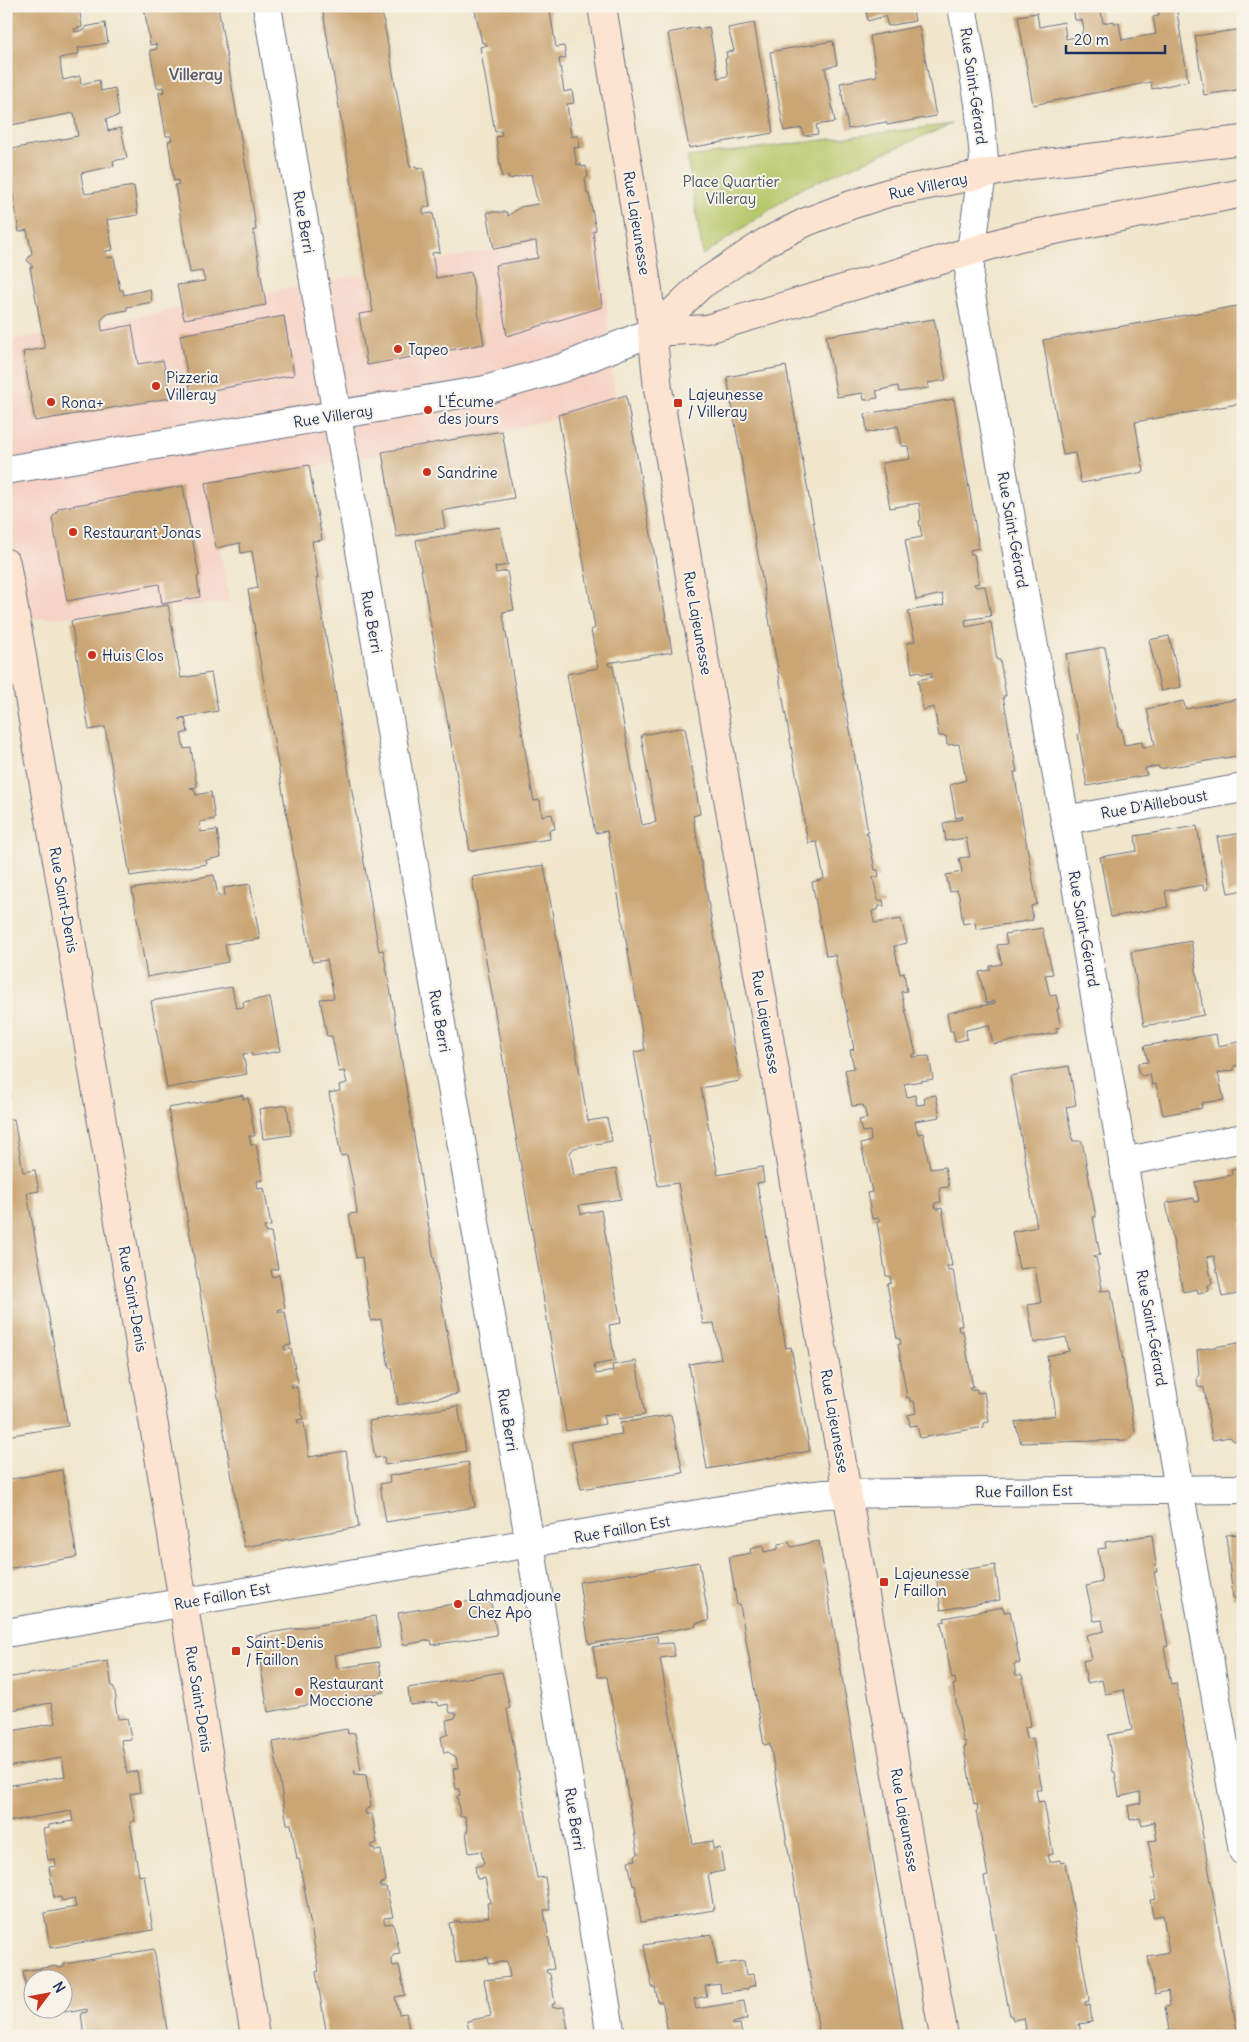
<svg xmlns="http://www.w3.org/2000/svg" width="1249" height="2042" viewBox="0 0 1249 2042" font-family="Delius,sans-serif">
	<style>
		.built { fill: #f6d2c4 }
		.green { fill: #b7c86b; stroke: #697c64 }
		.building { fill: #cba675 }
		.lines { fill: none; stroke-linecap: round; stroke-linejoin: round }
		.street-casing { stroke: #666f84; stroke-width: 30 }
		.secondary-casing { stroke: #666f84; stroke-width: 30 }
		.street { stroke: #fff; stroke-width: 28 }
		.secondary { stroke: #fde4d1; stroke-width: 28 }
		.poi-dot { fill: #c8321e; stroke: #f7f3e8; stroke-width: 2 }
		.labels { text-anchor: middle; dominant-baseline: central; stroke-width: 4; stroke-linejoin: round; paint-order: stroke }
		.street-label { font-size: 15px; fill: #1b2f5e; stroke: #f7f3e8 }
		.park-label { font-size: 15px; fill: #425561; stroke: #f7f3e8 }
		.poi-label { font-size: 15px; fill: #1b2f5e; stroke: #f7f3e8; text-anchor: start }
		.neighbourhood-label { font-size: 16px; font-weight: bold; fill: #595966; stroke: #f7f3e8 }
	</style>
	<rect width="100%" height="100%" fill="#f7f3e8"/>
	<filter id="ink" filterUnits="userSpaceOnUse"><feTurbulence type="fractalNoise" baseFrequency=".02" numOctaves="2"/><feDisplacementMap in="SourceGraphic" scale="10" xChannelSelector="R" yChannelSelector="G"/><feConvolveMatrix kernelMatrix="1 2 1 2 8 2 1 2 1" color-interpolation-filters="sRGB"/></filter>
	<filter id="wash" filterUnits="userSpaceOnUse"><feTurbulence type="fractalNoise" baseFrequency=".0096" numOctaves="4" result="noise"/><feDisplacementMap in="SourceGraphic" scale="20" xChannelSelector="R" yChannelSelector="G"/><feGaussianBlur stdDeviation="1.12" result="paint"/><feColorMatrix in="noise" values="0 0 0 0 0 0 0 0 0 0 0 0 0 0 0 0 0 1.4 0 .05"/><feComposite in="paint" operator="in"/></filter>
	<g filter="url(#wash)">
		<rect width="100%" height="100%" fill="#f0e6cc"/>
		<path class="built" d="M599,230L616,405L495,432L309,468L208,485L230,602L67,617L6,620V341Z"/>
		<path class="green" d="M952,124L800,189L703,255L687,157Z"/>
		<g id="blocks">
			<g class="building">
				<path d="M6,6H79L82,27L74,29L75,32L85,30V27L105,23L108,43L78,48L79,54L60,58L61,69L63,80L80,76L81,84L99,80L101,91L115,88L119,116L106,119L108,131L121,128L127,158L113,161L114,166L81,173L82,181L85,194L134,186L138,215L107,220L113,250L106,251V254L107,258L114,257L120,290H123L124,295L150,289L152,302L127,307V310L107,314L101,320L102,331L132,325L138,364L163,360L170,398L35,421L23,352L45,348L30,267H33L27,260L32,253L27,230L19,232L6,150L78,136L74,113L6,126Z"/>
				<path d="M144,6H218L254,214L256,230H253L266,305L184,319L177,285L205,281L202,271L190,273L175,185L179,184L178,180L174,181L168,141L172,140L171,136H166L159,93L164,92L163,87L157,88L150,50L157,49L156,44L150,45Z"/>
				<path d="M322,6H381L410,167L416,166L417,169L423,168L430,206L423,208V212L424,214L433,213L440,252L432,253L436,278L471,272L484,344L367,365L359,314L373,312Z"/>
				<path d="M474,6H549L556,47L564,46L566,58L559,59L564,92L572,90L574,103L567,104L571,137L578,135L580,147L574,148L577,165L581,164V167L586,166L588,177L585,178L587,194H589L596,230L593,231L602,307L507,336L495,265L538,258L536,241L494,249L487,212H507L508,216L520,207L538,204L531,174L509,179L508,176L502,177L496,137L502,136L501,131L495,132L480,47L487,45L486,43H482Z"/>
				<path d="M865,6H912L915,21L888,26L885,16L868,21Z"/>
				<path d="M1073,6H1100L1103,23L1114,21V23H1119L1122,40L1156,34L1153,17L1159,16L1158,6H1176L1188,81L1152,89L1151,82L1033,105L1018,16L1037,13L1039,27L1064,22L1066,39L1080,36L1084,29L1082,20H1075Z"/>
				<path d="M754,23L773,133L689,148L668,33L698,27V29L709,27L718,78L728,76L725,59L727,58L726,52L734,51L728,28Z"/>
				<path d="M919,26L936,116L887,125L886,122L848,129L840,83L877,76L870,36Z"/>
				<path d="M1243,29V89L1204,95L1195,36Z"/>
				<path d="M833,41L837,65L825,68L835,122L816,125L818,134L804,136L802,128L784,131L770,52Z"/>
				<path d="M1243,305V403L1135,422L1144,472L1081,483L1075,453L1063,455L1043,340Z"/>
				<path d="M284,316L294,375L191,394L180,335Z"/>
				<path d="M934,319L946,380L928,383L929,388L899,392L898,386L876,391L878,398L864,400L863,393L837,397L826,336Z"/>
				<path d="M786,366L868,832H866L867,835H868L875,870H878L879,877H873L878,901L883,900L884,906H879L878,910L872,911L874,923L901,919L907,943L894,946L900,974L904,973L907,991L901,992L916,1054H912V1057L929,1056L933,1079L904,1084L907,1097L915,1095L917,1105L925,1104L924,1097L936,1095L940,1117L915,1121L918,1134L923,1133L930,1169L945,1167L949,1187L939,1188L941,1202L935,1203V1207L938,1209L942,1208L952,1266H947L948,1271L953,1270L962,1326H958L959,1331H963L973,1387H969L970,1390L977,1389V1393L984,1392L989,1422L984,1423V1427L920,1438L917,1425L910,1426L908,1415L916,1413L914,1401L910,1402V1398H907L898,1344H901L900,1339H897L887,1284L891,1283L890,1276H886L877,1222L880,1221L879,1218L872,1219L867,1193L872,1192L861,1144L871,1141L870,1131L862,1132L859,1120L867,1118L863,1105L852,1106L845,1070L854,1068L850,1050L854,1049L835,955L826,956L812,882L824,879L817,842L808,843L727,377Z"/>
				<path d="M626,395L672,652L608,663L609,666H613L642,825L656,822L641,735L685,727L700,814L693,816L740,1081L701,1088L718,1175L762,1167L764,1182L757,1183L786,1348L791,1347L810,1451L707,1469L689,1364L721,1359L714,1323L703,1324L678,1183L658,1186L634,1052L645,1050L607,831L595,833L567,674L598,668L591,630L595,628L558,415Z"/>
				<path d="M954,399L979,548L970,550L971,554H974L979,583L974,584L976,587L985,586L991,616L965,620L966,627L991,622L997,660H1000L1006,696H1003L1017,772H1014L1037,904L1031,906L1033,920L976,929L975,922L963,924L959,895L957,890L950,892L946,875L962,872L959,858L970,857L966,838L946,841L943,823L962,819L963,816L956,818L950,785L966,780L959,744L947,745L946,736H939L934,707L923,710L918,680L932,677L931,673L921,674L919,671L912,673L907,643L915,641L908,611L944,605L942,594L916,600L905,540L922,537L919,521L921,520L919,503L890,508L882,463L910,459L908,446H902L898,426L867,433L865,414Z"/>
				<path d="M502,431L514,498L442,511L445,528L397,537L382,452Z"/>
				<path d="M309,465L322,540L312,541L318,578H316L379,951L383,950L390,988L432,1247L458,1394L398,1405L392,1368H389L381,1319L371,1321L362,1257L356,1258L349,1214L357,1213L353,1183L347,1155L341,1156L329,1093L340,1091L339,1085L347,1083L344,1071L339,1072L332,1036H327L320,999L334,998L327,960L312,962L248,590L258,588L252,551L241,553L240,543L216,548L205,483Z"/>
				<path d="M183,486L199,576L197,577L200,597L162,604L159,584L67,601L52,518L59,508Z"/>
				<path d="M500,527L508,565L495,567L496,573L507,571L514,610L503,612V615L532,792L534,801L540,800L542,816L552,814L555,829L549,830L550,839L470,851L416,540Z"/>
				<path d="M168,605L181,678L211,673L218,711L180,718V720L185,718L188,732L181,734L184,749L191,748L197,787L190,788L194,789L196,795L211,792L215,819L200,822L201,832L217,830L221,857L206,860L207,864L130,876L105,727L89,730L71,621Z"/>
				<path d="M1169,636L1181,687L1161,691L1149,640Z"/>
				<path d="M1105,647L1119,728H1121L1124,745L1142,742L1143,747L1155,745L1147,709L1183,701L1186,709L1243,698V755L1159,769V766L1145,768L1147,775L1087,786L1078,734L1080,733L1066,654Z"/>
				<path d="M1197,826L1208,889L1204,890L1203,885L1165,891L1168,907L1111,917L1100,857L1137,851L1135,836Z"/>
				<path d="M1243,833V890L1228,893L1217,837Z"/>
				<path d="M544,865L588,1121L607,1118L612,1141L574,1148L570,1153L574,1176L616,1169L621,1199L579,1205L581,1214L601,1210L621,1323L609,1325L615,1361L594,1365L596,1374L613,1371L612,1365L636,1361L645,1415L619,1419L618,1414L603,1416L605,1424L566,1431L472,877Z"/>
				<path d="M214,875L218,896L225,895L224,888L250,884L260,939L225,944L228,962L147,977L132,889Z"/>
				<path d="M1042,928L1053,974L1045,975L1050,996L1056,995L1059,1008L1057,1009L1061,1027L1056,1028L1057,1033L993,1044L989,1025L966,1030L967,1039L955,1042L953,1031H950L947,1013L995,1003V1001L986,1003L979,972L990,970V966L1002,964L997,945L1007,944L1005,934Z"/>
				<path d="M1191,941L1204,1015L1144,1026L1131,952Z"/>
				<path d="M232,987L236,1008L244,1007L243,1002L270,997L280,1051L252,1056L251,1053L243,1054L247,1074L167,1088L151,1001Z"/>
				<path d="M1216,1034L1218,1046L1243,1041V1065L1234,1066V1070L1218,1073L1224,1100L1201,1103L1202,1108L1163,1115L1156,1084L1152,1085L1150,1074L1142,1076L1138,1073V1063L1148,1062L1144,1046Z"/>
				<path d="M1069,1066L1076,1105L1066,1107L1073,1141H1082L1096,1217H1093L1100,1255L1093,1256L1094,1258L1096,1257L1102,1288L1100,1291L1111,1290L1135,1432L1128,1440L1021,1443L1015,1422L1056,1415L1047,1356L1069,1351L1066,1337L1034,1343L1028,1305L1041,1303L1035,1267L1019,1269L1012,1232L1037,1227L1010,1076Z"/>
				<path d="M6,1076L11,1097L6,1098Z"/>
				<path d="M243,1095V1099L248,1098L255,1136H249L251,1145L256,1144L263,1180L257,1181L258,1189L264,1188L271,1226L264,1227L266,1233L271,1232L278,1269L271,1270L272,1275L273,1277L279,1275L285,1308L278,1310L279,1312H285L291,1345L284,1346L285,1350L291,1349L298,1383L291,1385L292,1388L297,1387L303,1419L297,1420L298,1423H304L309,1457L346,1451L359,1527L244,1547L168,1108Z"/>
				<path d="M287,1105L291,1135L263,1139L259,1109Z"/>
				<path d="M14,1119L23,1172L35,1170L39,1191L27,1193L68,1426L6,1436V1120Z"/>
				<path d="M1243,1167V1222L1241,1223L1243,1233V1293L1222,1297L1214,1256L1207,1257L1212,1284L1208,1285L1209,1291L1198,1293L1197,1289L1183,1292L1166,1203L1194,1198L1195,1202L1199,1201L1195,1182L1232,1175L1231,1169Z"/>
				<path d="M1243,1342V1439L1234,1441L1230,1437L1212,1440L1204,1388L1198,1387L1197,1377L1199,1375L1197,1350Z"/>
				<path d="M458,1406L466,1451L385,1465L384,1457L375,1458L369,1421Z"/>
				<path d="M671,1415L683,1473L581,1489L571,1442L622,1434L620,1423Z"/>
				<path d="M468,1462L475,1507L386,1522L380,1484L390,1482L389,1476Z"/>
				<path d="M62,1470L77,1557L6,1569V1480Z"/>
				<path d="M1243,1534V1601H1238V1598H1233L1226,1535Z"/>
				<path d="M1152,1535L1157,1572H1154L1168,1646L1164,1647L1171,1684L1176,1683L1238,2036H1168L1167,2031L1169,2030L1165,2007L1170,2006L1168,1991L1155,1994L1148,1956L1169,1952L1163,1915L1153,1917L1150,1900L1156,1899L1152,1879L1156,1878L1148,1841L1157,1840L1154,1822L1142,1825L1140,1818L1130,1820L1128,1806L1141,1803L1140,1792L1119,1797L1115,1772H1113L1108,1735L1132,1730L1124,1690L1105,1694L1102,1680L1087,1683L1083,1661L1092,1659L1086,1635L1104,1631L1102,1620L1094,1621L1086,1586L1102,1582L1098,1549L1106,1548L1105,1542Z"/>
				<path d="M819,1541L878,1889L904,2036H820L770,1744L764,1745L740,1605H737L729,1557L751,1553L750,1549L763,1546L764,1552L778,1549V1544L789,1542L791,1547Z"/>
				<path d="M699,1562L709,1621L696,1623V1626L589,1644L579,1582Z"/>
				<path d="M995,1565L1000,1600L941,1610L936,1574Z"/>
				<path d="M484,1599L491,1604L497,1635L432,1645L431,1640L403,1645L398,1613Z"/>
				<path d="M1003,1607L1004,1612L1010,1611L1020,1663L1014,1664L1015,1669L1016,1675H1022L1031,1726L1025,1727L1027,1739L1033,1738L1042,1790H1036L1038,1802L1044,1801L1053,1854L1047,1855L1049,1862L1060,1860L1061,1863L1065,1862L1089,1999V2001L1085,2002L1086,2006L1090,2005L1092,2022L1079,2024L1082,2036H1014V2032L1026,2030L1024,2018L1013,2020L1012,2016H1010L984,1877L988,1876L976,1811H978L977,1804L974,1805L964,1747H966V1744L965,1741H963L953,1685L956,1684L955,1678L952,1679L941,1622L945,1621L944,1618Z"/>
				<path d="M375,1616L380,1648L335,1655L337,1668L379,1662L384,1692L268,1712L256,1635Z"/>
				<path d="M1243,1632V1651H1242L1238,1633Z"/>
				<path d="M657,1636L658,1644L672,1643L675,1656L660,1658L693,1844L713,1841V1849L720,1848L724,1871L708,1874L714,1910L641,1922L635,1885L633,1886L628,1861L636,1860L635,1856L638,1854L607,1677H598L593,1647Z"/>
				<path d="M108,1661L112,1687H114L116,1698L115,1703L118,1719L127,1718L131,1739L121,1740L127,1773L137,1771L140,1792L130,1794L135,1821L130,1822L139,1876L144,1875L153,1930L50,1948L44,1913L76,1907L74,1898L62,1901L61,1897L54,1898L49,1867L56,1866L55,1859L48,1860L43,1829L49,1828V1825L73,1821L71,1811L6,1822V1809H9L6,1800V1786L65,1776L62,1758L6,1767V1732L56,1723L51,1703L6,1711V1678Z"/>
				<path d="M502,1672L510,1708L507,1709L537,1878L545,1877L550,1910H544L554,1969L546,1970L547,1973L550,1974L555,2004H552L553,2008L564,2007L569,2036H470L467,2021L491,2016L484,1980L510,1977L507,1961L489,1964L488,1957L456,1963L449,1923L460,1921V1923L489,1917L487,1903H490L485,1878L477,1879L475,1867L484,1864L481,1851L469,1853L466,1832L468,1831L465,1816L460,1817L457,1796L460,1795L459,1789H456L453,1769L458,1768L456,1757L448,1752L444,1753L441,1737L448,1734L446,1720L455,1718L457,1713H450L448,1704L439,1706L437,1702L410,1705L408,1688Z"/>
				<path d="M347,1729L348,1734L355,1733L361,1770L354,1771L355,1774L366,1775L371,1807L365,1810L366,1814H372L377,1843L371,1845V1848H374L375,1851L381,1850L386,1881L379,1885L380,1887H386L393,1917L384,1918V1921L385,1924L393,1923L400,1954L393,1955V1957L391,1958L393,1966L399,1965L405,1995L395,1997L399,2014L406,2013L410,2036H327L316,1972L319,1971L299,1859H297L291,1824H287L273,1742Z"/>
				<path d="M712,1934L717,1965L744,1961L746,1975L754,1974L756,1985L748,1987V1989L721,1993L720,1984L705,1986L707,1996L694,1999L696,2009L744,2001L747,2019L733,2023V2025L740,2024L742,2036H664V2034L668,2033L663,2004L662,2002H658L655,1987H652L644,1945Z"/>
				<path d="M154,1949L168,2036H84L81,2013L87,2012V2009L71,2012V2010L65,2011L62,2002V1980H32V2001L28,2002L23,1971L57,1966L58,1968L64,1967V1964Z"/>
			</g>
		</g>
	</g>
	<g filter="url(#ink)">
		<use href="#blocks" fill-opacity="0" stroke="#666f84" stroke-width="1"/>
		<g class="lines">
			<defs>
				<g id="street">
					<path d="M267,6L530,1544L611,2036"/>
					<path d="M962,6L979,103L984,159L971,251L969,284L1065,820L1179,1489L1243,1851"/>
					<path d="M6,470L485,390L562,368L652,332"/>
					<path d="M1065,820L1243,788"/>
					<path d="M1123,1162L1243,1138"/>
					<path d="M6,1633L798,1497L825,1494L1243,1489"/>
				</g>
				<g id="secondary">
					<path d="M602,6L648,290L658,389L855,1539L944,2036"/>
					<path d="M652,332L701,285L766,242L806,222L851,205L888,193L1029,165L1243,140"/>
					<path d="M652,332L707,329L1019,237L1243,193"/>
					<path d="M6,563L151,1408L255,2036"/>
				</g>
			</defs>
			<use href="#street" class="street-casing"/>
			<use href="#secondary" class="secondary-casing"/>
			<use href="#street" class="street"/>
			<use href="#secondary" class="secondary"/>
		</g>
	</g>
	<g class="poi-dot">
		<circle cx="398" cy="349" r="5"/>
		<circle cx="156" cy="386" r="5"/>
		<circle cx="51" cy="402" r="5"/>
		<rect x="673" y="398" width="10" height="10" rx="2.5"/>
		<circle cx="428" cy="410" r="5"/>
		<circle cx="427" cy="472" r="5"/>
		<circle cx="73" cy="532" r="5"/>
		<circle cx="92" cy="655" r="5"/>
		<rect x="879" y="1577" width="10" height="10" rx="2.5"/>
		<circle cx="458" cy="1604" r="5"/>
		<rect x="231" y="1646" width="10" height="10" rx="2.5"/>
		<circle cx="299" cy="1692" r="5"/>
	</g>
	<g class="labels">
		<g class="street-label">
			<text transform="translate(974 86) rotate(82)">Rue Saint-Gérard</text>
			<text transform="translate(928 186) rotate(-12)">Rue Villeray</text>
			<text transform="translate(304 222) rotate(80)">Rue Berri</text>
			<text transform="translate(637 223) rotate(81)">Rue Lajeunesse</text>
			<text transform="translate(333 416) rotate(-9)">Rue Villeray</text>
			<text transform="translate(1013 530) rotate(80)">Rue Saint-Gérard</text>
			<text transform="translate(372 622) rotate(80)">Rue Berri</text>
			<text transform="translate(698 623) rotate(80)">Rue Lajeunesse</text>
			<text transform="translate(1154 804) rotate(-10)">Rue D'Ailleboust</text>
			<text transform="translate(64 900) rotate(80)">Rue Saint-Denis</text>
			<text transform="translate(1084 929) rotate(80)">Rue Saint-Gérard</text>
			<text transform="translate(440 1021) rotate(80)">Rue Berri</text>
			<text transform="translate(766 1022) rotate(80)">Rue Lajeunesse</text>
			<text transform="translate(133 1299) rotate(80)">Rue Saint-Denis</text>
			<text transform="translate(1152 1328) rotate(80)">Rue Saint-Gérard</text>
			<text transform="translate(508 1420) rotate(81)">Rue Berri</text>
			<text transform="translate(835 1421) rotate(80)">Rue Lajeunesse</text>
			<text transform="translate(1024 1491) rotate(-1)">Rue Faillon Est</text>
			<text transform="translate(622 1529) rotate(-10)">Rue Faillon Est</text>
			<text transform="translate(222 1596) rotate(-10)">Rue Faillon Est</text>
			<text transform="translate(199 1699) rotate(81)">Rue Saint-Denis</text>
			<text transform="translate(575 1819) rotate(81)">Rue Berri</text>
			<text transform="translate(905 1820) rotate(80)">Rue Lajeunesse</text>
		</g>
		<g class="park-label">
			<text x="731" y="181">Place Quartier<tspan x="731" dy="17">Villeray</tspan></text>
		</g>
		<g class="poi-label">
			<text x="408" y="349">Tapeo</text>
			<text x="166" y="377">Pizzeria<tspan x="166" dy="17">Villeray</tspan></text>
			<text x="688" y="394">Lajeunesse<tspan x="688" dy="17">/ Villeray</tspan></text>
			<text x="438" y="401">L'Écume<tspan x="438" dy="17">des jours</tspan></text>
			<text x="61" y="402">Rona+</text>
			<text x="437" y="472">Sandrine</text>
			<text x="83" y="532">Restaurant Jonas</text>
			<text x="102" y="655">Huis Clos</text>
			<text x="894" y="1573">Lajeunesse<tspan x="894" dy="17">/ Faillon</tspan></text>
			<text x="468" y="1595">Lahmadjoune<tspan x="468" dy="17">Chez Apo</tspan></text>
			<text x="246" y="1642">Saint-Denis<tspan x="246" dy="17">/ Faillon</tspan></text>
			<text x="309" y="1683">Restaurant<tspan x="309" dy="17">Moccione</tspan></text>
		</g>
		<g class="neighbourhood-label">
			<text x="196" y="74">Villeray</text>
		</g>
	</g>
	<rect width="1249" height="2042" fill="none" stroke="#f7f3e8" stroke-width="25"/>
	<g transform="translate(48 1994) rotate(58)"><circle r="24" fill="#f7f3e8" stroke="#9fa5b1"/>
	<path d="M0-4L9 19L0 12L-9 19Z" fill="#c8321e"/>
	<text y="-8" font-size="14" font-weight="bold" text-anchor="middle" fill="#1b2f5e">N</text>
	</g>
	<path d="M1066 45v8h99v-8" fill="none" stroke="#1b2f5e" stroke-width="2.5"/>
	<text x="1074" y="45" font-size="15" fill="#1b2f5e" stroke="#f7f3e8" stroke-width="4" paint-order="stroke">20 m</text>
</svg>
